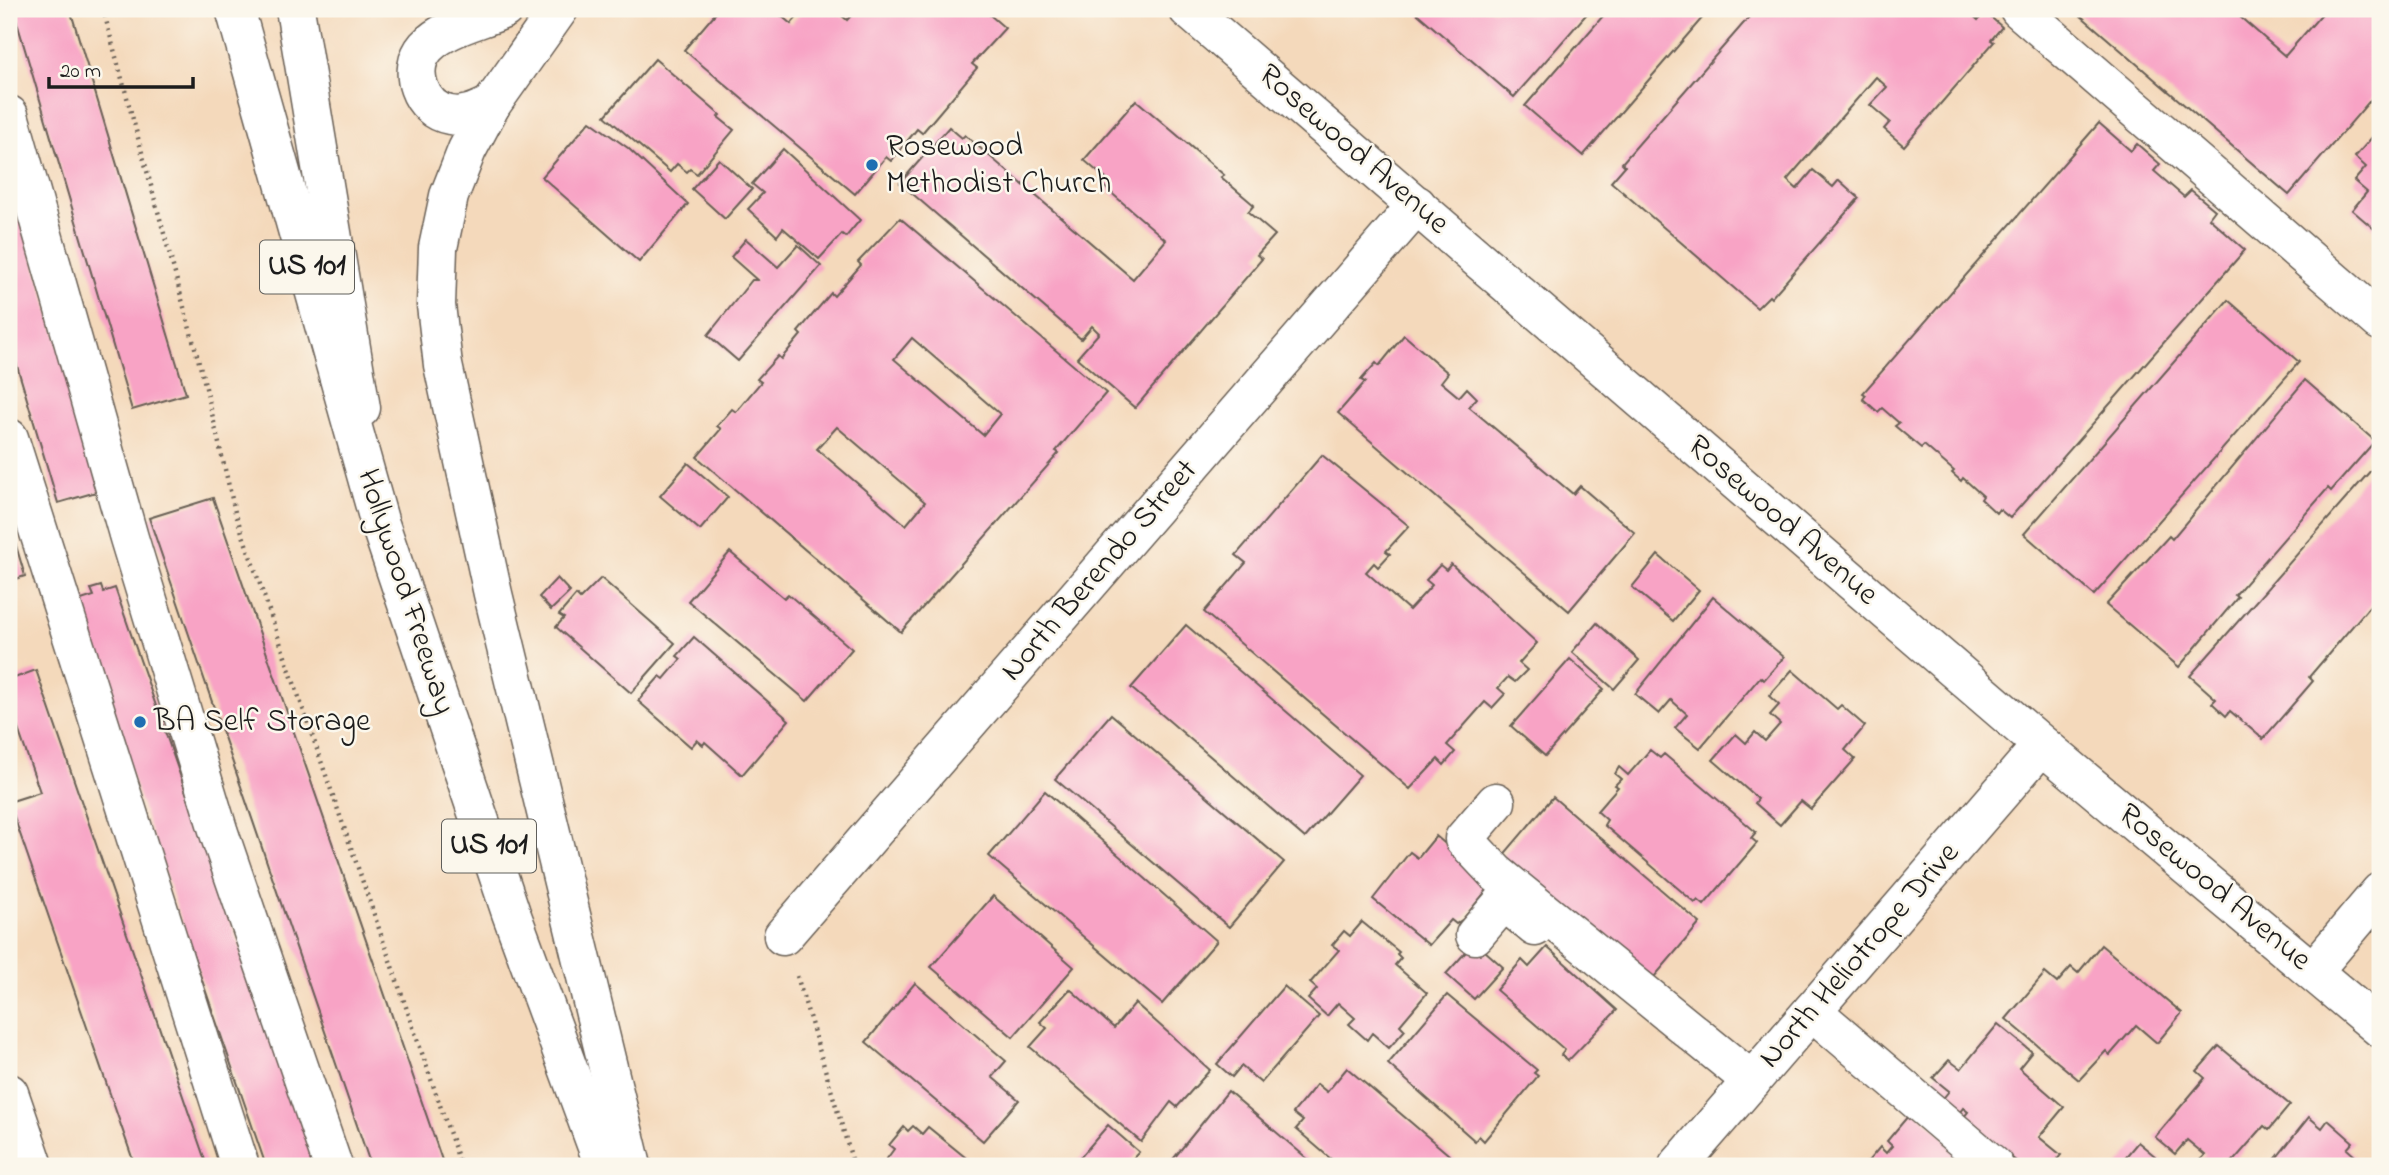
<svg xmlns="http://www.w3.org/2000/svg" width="2389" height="1175" viewBox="0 0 2389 1175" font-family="'Indie Flower',sans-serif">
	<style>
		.building { fill: #f8a3c5; fill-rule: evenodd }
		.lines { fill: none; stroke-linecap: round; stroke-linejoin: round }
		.minor-casing { stroke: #685e54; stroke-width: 41 }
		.major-casing { stroke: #685e54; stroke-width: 41 }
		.highway-casing { stroke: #685e54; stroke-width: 41 }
		.path { stroke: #685e54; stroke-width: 4.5; stroke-dasharray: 2 5; stroke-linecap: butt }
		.minor { stroke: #fff; stroke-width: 38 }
		.major { stroke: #fff; stroke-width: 38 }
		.highway { stroke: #fff; stroke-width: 38 }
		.poi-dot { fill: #1f6fb2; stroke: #fbf7ec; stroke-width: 2.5 }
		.labels { text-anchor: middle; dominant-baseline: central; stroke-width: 5; stroke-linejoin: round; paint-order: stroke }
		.shield { fill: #fbf7ec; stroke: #5f5e5a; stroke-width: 2 }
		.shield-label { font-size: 30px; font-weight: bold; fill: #1c1c1c }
		.poi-label { font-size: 32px; fill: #1c1c1c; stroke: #fbf7ec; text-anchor: start }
		.street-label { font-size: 32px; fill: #1c1c1c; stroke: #fbf7ec }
	</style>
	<rect width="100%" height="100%" fill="#fbf7ec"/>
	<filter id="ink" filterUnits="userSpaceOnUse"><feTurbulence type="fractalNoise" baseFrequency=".0143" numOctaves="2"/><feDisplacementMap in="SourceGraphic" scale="14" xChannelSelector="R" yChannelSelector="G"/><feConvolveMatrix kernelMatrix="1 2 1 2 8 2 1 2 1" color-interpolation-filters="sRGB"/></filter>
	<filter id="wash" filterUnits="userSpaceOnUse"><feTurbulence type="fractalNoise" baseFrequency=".00686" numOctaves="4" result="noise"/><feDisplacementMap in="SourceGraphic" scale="28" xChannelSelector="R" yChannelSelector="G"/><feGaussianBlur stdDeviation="1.57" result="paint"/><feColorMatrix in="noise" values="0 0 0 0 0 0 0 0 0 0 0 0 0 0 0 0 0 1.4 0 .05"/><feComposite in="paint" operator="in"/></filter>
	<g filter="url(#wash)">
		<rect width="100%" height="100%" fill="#f4d9bb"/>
		<g id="blocks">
			<g class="building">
				<path d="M13,9H70L186,394L132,410Z"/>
				<path d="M719,9H773L791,24L804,9H834L847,20L857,9H983L1005,28L972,64L977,68L922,133L917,129L891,161L886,157L855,194L684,50Z"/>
				<path d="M1412,9H1591L1514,97Z"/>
				<path d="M1609,9H1710L1583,156L1525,106Z"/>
				<path d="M1756,9H1966L1978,20L1985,12L2002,27L1991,40L1994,42L1904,146L1884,129L1890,122L1870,105L1887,87L1876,77L1787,180L1797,189L1813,170L1833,187L1839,180L1859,198L1771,298L1769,296L1757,308L1611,182L1625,166L1622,163Z"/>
				<path d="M2073,9H2231L2285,56L2326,9H2380V89L2289,195Z"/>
				<path d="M655,59L720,115L718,117L734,130L697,174L690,169L687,172L677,164L670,172L605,116Z"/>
				<path d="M1136,100L1224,175L1221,177L1254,205L1248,212L1275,235L1257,255L1262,259L1135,408L1077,358L1099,333L1092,326L1081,339L900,183L949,127L962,138L965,135L1133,279L1166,240L1101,184L1106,179L1084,160Z"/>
				<path d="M590,121L628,148L688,204L639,262L542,177Z"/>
				<path d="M2099,123L2131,151L2137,144L2160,164L2154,171L2184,197L2191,190L2215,210L2209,218L2245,250L2010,518L1999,509L1996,513L1981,499L1983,496L1963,478L1961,481L1952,473L1954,471L1924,445L1921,448L1895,426L1899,423L1882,408L1878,412L1863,399L1866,395L1863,393Z"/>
				<path d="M2380,128V234L2352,210L2367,192L2354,181L2366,167L2355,157Z"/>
				<path d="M783,149L860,220L846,237L842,234L819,259L783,228L777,236L748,209L763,193L752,184Z"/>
				<path d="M719,159L752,189L725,219L692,189Z"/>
				<path d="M9,177L103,490L58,503L9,339Z"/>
				<path d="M900,218L1106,393L1056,451L1059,453L901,632L697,457L721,429L717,426L732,409L736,412L761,382L757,379L778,356L781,359L801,335L798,332L831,293L834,296L861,265L858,262ZM912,338L1000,414L983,435L894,359ZM837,427L925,502L906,525L817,449Z"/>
				<path d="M746,239L778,267L798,245L821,266L738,361L708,335L752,280H757L731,257Z"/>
				<path d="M2228,300L2299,362L2094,595L2024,534Z"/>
				<path d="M1404,335L1448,373L1441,382L1459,397L1467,388L1477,398L1469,407L1573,494L1580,486L1635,533L1569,611L1338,413L1365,382L1361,380L1376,363L1379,366Z"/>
				<path d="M2305,380L2375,441L2331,491L2328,488L2235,595L2238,597L2179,667L2106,605L2169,536L2172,539Z"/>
				<path d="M1322,455L1409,526L1386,551L1390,554L1378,567L1374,563L1366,572L1409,610L1432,585L1426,580L1440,565L1446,570L1451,564L1537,643L1519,663L1527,670L1515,682L1508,677L1498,688L1505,694L1492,708L1485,702L1447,745L1455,752L1444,765L1438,759L1410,789L1204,612L1246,563L1236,555Z"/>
				<path d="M2380,460V594L2309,677L2313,681L2263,739L2230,711L2226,716L2212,703L2216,699L2190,676Z"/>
				<path d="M688,463L728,497L700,530L660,496Z"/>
				<path d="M213,498L444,1166H371L149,518Z"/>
				<path d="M9,522L25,576L9,581Z"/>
				<path d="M730,552L784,598L788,594L852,649L807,701L688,601Z"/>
				<path d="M1658,555L1699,590L1673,621L1632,587Z"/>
				<path d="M557,578L570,592L551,610L539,597Z"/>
				<path d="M601,578L675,643L631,693L556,627L564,618L559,615L576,595L580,599Z"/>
				<path d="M101,586L103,592L115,588L316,1166H266L72,603L94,596L91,589Z"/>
				<path d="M1713,597L1784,657L1764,680L1760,677L1700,748L1675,728L1687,714L1671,700L1659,714L1635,694Z"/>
				<path d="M1597,623L1639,660L1614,689L1572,652Z"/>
				<path d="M1186,625L1360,775L1305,838L1131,688Z"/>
				<path d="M694,637L789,720L742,775L705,742L703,745L697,740L691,747L638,701L660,676L664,679L681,659L677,656Z"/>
				<path d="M1570,659L1604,689L1545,756L1511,726Z"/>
				<path d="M36,670L207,1166H135L9,802L40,792L9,703V680Z"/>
				<path d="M1792,670L1837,709L1841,705L1865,726L1845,750L1855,759L1811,809L1801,801L1780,825L1755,803L1758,799L1713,760L1736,734L1746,743L1755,732L1765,741L1780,724L1770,715L1779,705L1769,696Z"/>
				<path d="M1111,714L1284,862L1229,927L1055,779Z"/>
				<path d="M1650,750L1660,758L1664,754L1756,832L1751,838L1757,843L1704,905L1698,900L1695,903L1604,825L1607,820L1597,811L1618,787L1615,785L1621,779L1615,774L1619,767L1628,775Z"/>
				<path d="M1045,791L1217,941L1162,1004L989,856Z"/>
				<path d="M1553,797L1700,923L1649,983L1495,865Z"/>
				<path d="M1436,836L1492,884L1463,919L1456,924L1451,920L1429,945L1373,899L1410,852L1418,858Z"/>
				<path d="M993,896L1074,967L1013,1037L931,967Z"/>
				<path d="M1362,922L1399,952L1397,954L1401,958L1395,965L1427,993L1400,1025L1405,1030L1389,1048L1372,1033L1367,1040L1349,1024L1355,1018L1338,1003L1327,1016L1308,999L1317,989L1310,983L1339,950L1332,945L1344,931L1350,936Z"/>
				<path d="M1475,942L1503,967L1474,999L1446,974Z"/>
				<path d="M2101,945L2182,1013L2157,1043L2136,1025L2110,1055L2106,1051L2079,1080L2006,1019L2045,973L2057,983L2071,967L2078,973Z"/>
				<path d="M1547,947L1617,1010L1568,1061L1561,1055L1565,1050L1496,990L1522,960L1529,967Z"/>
				<path d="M915,983L1006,1061L992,1077L1019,1100L983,1141L866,1042Z"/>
				<path d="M1284,986L1319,1016L1261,1083L1241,1066L1232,1077L1217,1064Z"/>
				<path d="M1070,989L1114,1028L1135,1003L1210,1070L1177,1107L1171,1102L1141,1142L1030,1047L1047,1028L1040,1022Z"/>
				<path d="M1447,995L1537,1070L1534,1073L1538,1076L1484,1141L1479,1136L1475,1141L1388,1064Z"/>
				<path d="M1998,1024L2032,1052L2019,1068L2064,1107L2039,1137L2061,1155L2052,1166H2022L1963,1118L1968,1112L1963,1108L1957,1116L1941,1101L1949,1091L1933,1078L1949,1060L1961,1069Z"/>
				<path d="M2219,1046L2290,1105L2269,1130L2264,1126L2229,1166H2195L2205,1155L2187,1140L2175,1154L2155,1137L2205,1078L2197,1071Z"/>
				<path d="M1347,1068L1462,1166H1339L1296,1129L1303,1121L1293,1113L1317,1084L1327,1092Z"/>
				<path d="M1228,1091L1316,1166H1173L1170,1163Z"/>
				<path d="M1914,1109L1975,1166H1864L1880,1147L1886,1153L1892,1146L1887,1141Z"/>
				<path d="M2309,1117L2322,1128L2328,1120L2353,1142L2347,1149L2366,1166H2270Z"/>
				<path d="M1108,1125L1139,1152L1126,1166H1073Z"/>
				<path d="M913,1126L922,1134L928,1127L976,1166H893L886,1160L894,1149L889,1145L904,1127L908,1131Z"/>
				<path d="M2138,1142L2167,1166H2118Z"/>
			</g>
		</g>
	</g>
	<g filter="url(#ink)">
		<use href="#blocks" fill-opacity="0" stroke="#685e54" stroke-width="2"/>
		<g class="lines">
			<defs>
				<g id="minor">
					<path d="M295,9L361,408"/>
					<path d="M1188,9L2042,745L2380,1028"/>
					<path d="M2019,9L2380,321"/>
					<path d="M491,105C478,111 465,118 450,115C420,110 406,70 426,47C444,27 480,20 504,9"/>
					<path d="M9,115L129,538L219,833L333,1166"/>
					<path d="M9,438L240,1166"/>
					<path d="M1496,802L1464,839L1496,873L1752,1081"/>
					<path d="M1475,935L1504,901L1535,927"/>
					<path d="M783,936L1417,205"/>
					<path d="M2314,970L2380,892"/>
					<path d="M1812,1011L1994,1166"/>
					<path d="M1678,1166L2042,745"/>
				</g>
				<path id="major" d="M491,105L559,9"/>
				<g id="highway">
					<path d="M235,9L380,524L511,913L604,1166"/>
					<path d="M491,105L467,150L449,196L438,248L436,305L443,365L493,594L632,1166"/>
					<path d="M9,1093L34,1166"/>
				</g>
			</defs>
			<use href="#minor" class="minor-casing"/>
			<use href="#major" class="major-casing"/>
			<use href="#highway" class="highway-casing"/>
			<g class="path">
				<path d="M103,9L206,388L235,512L461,1166"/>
				<path d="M797,976L854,1166"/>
			</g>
			<use href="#minor" class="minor"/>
			<use href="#major" class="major"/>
			<use href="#highway" class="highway"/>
		</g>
	</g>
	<g class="poi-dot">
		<circle cx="872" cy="165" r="7"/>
		<circle cx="140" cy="722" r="7"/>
	</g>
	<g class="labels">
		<g class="shield">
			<rect x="260" y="240.5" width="94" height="53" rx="5"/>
			<rect x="442" y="819.5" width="94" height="53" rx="5"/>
		</g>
		<g class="shield-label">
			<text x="307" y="267">US 101</text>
			<text x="489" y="846">US 101</text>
		</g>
		<g class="poi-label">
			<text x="886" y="147">Rosewood<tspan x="886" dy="37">Methodist Church</tspan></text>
			<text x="154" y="722">BA Self Storage</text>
		</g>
		<g class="street-label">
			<text transform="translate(1353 150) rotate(41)">Rosewood Avenue</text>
			<text transform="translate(1782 521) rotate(41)">Rosewood Avenue</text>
			<text transform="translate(1100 571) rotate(-49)">North Berendo Street</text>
			<text transform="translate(405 592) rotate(72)">Hollywood Freeway</text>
			<text transform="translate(2214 888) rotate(40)">Rosewood Avenue</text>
			<text transform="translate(1860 956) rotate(-49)">North Heliotrope Drive</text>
		</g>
	</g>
	<rect width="2389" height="1175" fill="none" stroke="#fbf7ec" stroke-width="35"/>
	<path d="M49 77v10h144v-10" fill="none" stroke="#1c1c1c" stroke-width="3.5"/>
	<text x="60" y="77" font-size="21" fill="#1c1c1c" stroke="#fbf7ec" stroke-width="5" paint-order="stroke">20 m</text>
</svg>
